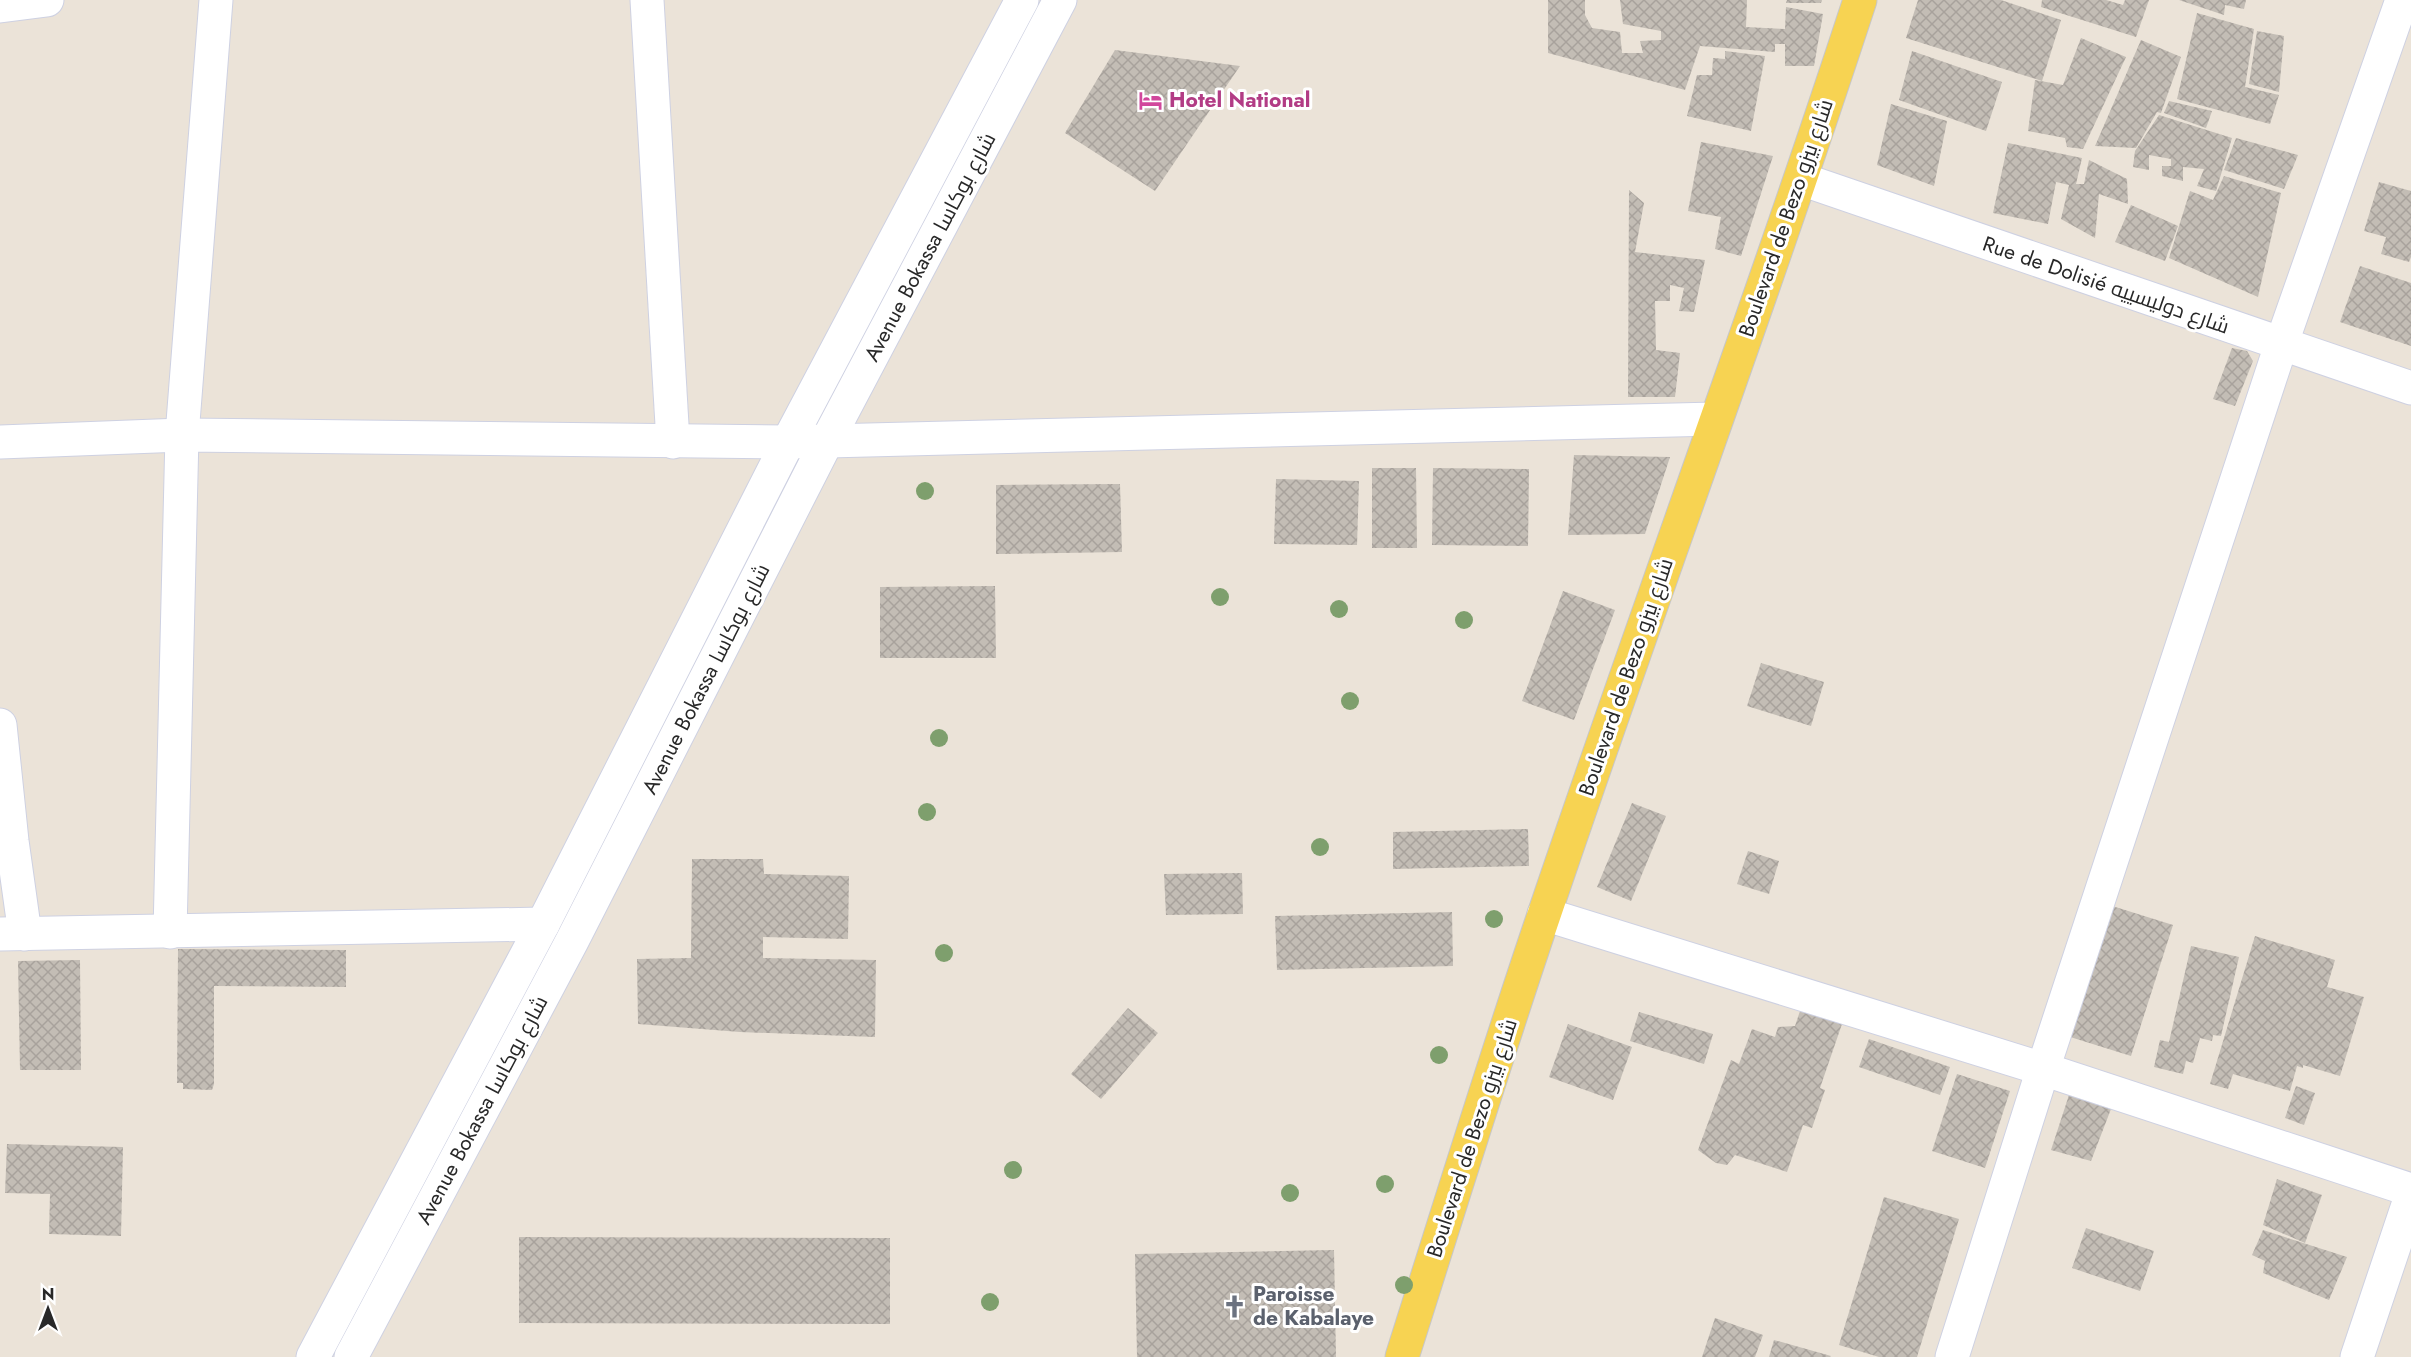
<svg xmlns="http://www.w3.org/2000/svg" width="2411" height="1357" viewBox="0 0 2411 1357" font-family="Jost,Cairo,sans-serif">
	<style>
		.building { fill: url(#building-cross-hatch) }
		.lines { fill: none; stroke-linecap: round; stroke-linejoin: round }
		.minor-casing { stroke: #ced1e2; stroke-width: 35 }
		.major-casing { stroke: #c7c7c7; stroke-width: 35 }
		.minor { stroke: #fff; stroke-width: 33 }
		.major { stroke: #f7d352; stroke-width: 33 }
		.tree { fill: #7e9f6d }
		.labels { text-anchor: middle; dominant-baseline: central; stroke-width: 6; stroke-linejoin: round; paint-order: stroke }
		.hotel-label { font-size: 21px; font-weight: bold; fill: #b23c85; stroke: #fff; text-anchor: start }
		.street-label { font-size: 21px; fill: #282828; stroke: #fff }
		.worship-label { font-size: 21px; font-weight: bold; fill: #5b616d; stroke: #fff; text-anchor: start }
	</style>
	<defs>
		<pattern id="building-cross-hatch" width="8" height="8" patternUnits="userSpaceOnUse" patternTransform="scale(1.5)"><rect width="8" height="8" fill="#c3bdb5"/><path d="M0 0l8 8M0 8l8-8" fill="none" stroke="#a8a29c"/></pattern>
	</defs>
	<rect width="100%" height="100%" fill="#ebe3d8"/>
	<g class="building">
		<path d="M1548,0H1585V15L1592,28L1620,32L1622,53H1643L1640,41L1661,40V31L1623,24L1620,0H1747L1746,27L1785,29L1786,7L1823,14L1814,66H1785V44H1775V52L1700,46L1685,90L1548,53Z"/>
		<path d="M1787,0H1822L1821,3H1786Z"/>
		<path d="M1918,0H2001L2061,20L2042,81L1906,38Z"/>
		<path d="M2042,0H2106L2123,5L2125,0H2149L2136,37L2041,7Z"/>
		<path d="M2179,0H2246L2244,9L2225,5L2224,15Z"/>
		<path d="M2197,13L2254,29L2245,87L2279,95L2270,124L2177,99Z"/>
		<path d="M2257,31L2284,36L2279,92L2249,84Z"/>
		<path d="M2081,38L2126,57L2083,149L2067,147L2065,138L2028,131L2035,80L2063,85Z"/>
		<path d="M2141,40L2181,57L2161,113L2157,112L2136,148L2095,146Z"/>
		<path d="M1115,50L1240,66L1155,191L1065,133Z"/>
		<path d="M1725,51L1765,56L1751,131L1687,116L1697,75H1712L1713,58L1725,59Z"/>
		<path d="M1912,51L2002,82L1986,131L1899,100Z"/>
		<path d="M2169,101L2212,111L2206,128L2164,113Z"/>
		<path d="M1891,104L1947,121L1934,186L1877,165Z"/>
		<path d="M2159,115L2232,138L2216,191L2197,186L2204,169L2183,167V181L2162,176V166H2171V159L2149,155V170L2133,167L2135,151Z"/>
		<path d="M2236,138L2298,155L2284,189L2224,170Z"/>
		<path d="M1701,142L1773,156L1741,256L1715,249L1721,217L1688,211Z"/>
		<path d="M2008,143L2082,158L2076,184H2084L2089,160L2127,179L2128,204L2099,194L2095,238L2061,219L2069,185L2056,182L2048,224L1993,213Z"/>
		<path d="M2224,176L2281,193L2258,297L2169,258L2190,191L2213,200Z"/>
		<path d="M2379,182L2411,191V257L2409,262L2381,254L2386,237L2364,231Z"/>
		<path d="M1629,190L1644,203L1635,252L1705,260L1694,312L1679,311L1684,288L1670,285V301H1655L1656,350L1680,353L1675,397H1628Z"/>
		<path d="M2131,205L2178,226L2165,261L2115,242Z"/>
		<path d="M2360,266L2411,283V346L2340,322Z"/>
		<path d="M2232,348L2247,351L2253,361L2235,406L2213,399Z"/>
		<path d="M1574,455L1670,457L1645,534L1568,535Z"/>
		<path d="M1372,468H1416L1417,548H1372Z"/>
		<path d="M1433,468L1529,469L1528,546L1432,545Z"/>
		<path d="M1276,479L1359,481L1357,545L1274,544Z"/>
		<path d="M1120,484L1122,552L996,554V485Z"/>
		<path d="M995,586L996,658H880V587Z"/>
		<path d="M1563,591L1615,610L1574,720L1522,701Z"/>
		<path d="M1761,663L1824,682L1811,726L1747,706Z"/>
		<path d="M1632,803L1666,816L1631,901L1597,887Z"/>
		<path d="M1528,829L1529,866L1393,869V832Z"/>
		<path d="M1748,851L1779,861L1769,894L1737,884Z"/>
		<path d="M692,859H763L764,874L849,876L848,939L763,937V958L876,960L875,1037L740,1032L638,1024L637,959L691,958Z"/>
		<path d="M1242,873L1243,914L1166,915L1164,874Z"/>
		<path d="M2109,905L2173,925L2131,1056L2067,1036Z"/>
		<path d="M1452,912L1453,966L1277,970L1275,916Z"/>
		<path d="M2255,936L2335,960L2327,987L2364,997L2340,1076L2303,1065V1068L2297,1066L2290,1091L2233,1074L2228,1089L2210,1084Z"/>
		<path d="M2191,946L2239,957L2221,1036L2213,1035L2212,1041L2200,1038L2193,1063L2186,1061L2183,1074L2154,1067L2160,1040L2169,1042Z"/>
		<path d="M178,949L346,950V987L214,986V1084L212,1090L183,1089V1083H177Z"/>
		<path d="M80,960L81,1070H20L18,961Z"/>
		<path d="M1128,1008L1158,1033L1101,1099L1071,1074Z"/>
		<path d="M1800,1011L1842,1024L1820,1088L1825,1090L1812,1128L1803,1125L1787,1172L1735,1155L1727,1165L1716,1163L1698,1150L1731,1060L1739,1064L1752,1029L1775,1037L1778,1027L1795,1026Z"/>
		<path d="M1639,1012L1713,1034L1704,1064L1630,1041Z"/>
		<path d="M1568,1024L1632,1047L1613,1100L1549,1077Z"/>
		<path d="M1869,1039L1950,1067L1940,1095L1859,1067Z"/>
		<path d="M1957,1074L2010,1091L1985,1168L1932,1151Z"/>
		<path d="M2296,1086L2315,1093L2304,1125L2285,1118Z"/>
		<path d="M2069,1095L2111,1109L2091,1161L2051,1150Z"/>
		<path d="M7,1144L123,1147L121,1236L49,1234L50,1194L5,1193Z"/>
		<path d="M2277,1179L2322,1195L2305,1243L2263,1225Z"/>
		<path d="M1884,1197L1959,1219L1917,1357H1879L1839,1345Z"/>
		<path d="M2086,1228L2154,1251L2140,1291L2072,1268Z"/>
		<path d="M2263,1230L2347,1257L2329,1300L2263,1273L2265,1261L2252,1255Z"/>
		<path d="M519,1237L890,1238V1324L519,1323Z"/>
		<path d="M1334,1250L1336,1357H1137L1135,1254Z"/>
		<path d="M1715,1318L1763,1335L1755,1357H1702Z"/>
		<path d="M1774,1340L1831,1356L1830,1357H1769Z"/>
	</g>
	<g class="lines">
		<defs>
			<g id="minor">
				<path d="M647,0L673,442"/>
				<path d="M0,6L47,0"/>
				<path d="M1801,179L2411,388"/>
				<path d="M0,442L182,435L788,442L1715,419"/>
				<path d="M0,725L12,841L25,934"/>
				<path d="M1544,914L2043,1069L2411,1190"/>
				<path d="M170,932L182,435L216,0"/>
				<path d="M0,934L543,924"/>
				<path d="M313,1357L543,924L788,442L1022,0"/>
				<path d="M351,1357L572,941L827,441L1060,0"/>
				<path d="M1952,1357L2043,1069L2281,345L2402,0"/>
				<path d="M2357,1357L2411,1196"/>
			</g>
			<path id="major" d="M1402,1357C1449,1209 1495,1059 1545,912C1648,607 1760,306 1860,0"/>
		</defs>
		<use href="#minor" class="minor-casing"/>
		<use href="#major" class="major-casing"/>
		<use href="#minor" class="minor"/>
		<use href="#major" class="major"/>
	</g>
	<g class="tree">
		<circle cx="925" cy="491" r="9"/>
		<circle cx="1220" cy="597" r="9"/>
		<circle cx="1339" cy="609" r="9"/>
		<circle cx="1464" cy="620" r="9"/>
		<circle cx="1350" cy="701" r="9"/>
		<circle cx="939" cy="738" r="9"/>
		<circle cx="927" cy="812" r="9"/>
		<circle cx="1320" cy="847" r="9"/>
		<circle cx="1494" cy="919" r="9"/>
		<circle cx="944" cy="953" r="9"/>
		<circle cx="1439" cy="1055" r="9"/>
		<circle cx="1013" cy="1170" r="9"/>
		<circle cx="1385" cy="1184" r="9"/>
		<circle cx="1290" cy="1193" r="9"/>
		<circle cx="1404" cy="1285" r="9"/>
		<circle cx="990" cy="1302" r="9"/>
	</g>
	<defs>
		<symbol id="hotel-bare" viewBox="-9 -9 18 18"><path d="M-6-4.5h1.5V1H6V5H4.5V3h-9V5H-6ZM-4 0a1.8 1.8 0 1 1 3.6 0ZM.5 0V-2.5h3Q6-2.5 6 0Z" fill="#d1479c" stroke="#fff" stroke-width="2.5" paint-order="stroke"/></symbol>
		<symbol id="church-bare" viewBox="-9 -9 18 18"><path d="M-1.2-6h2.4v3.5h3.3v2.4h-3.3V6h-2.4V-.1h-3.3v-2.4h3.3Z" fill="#6b7280" stroke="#fff" stroke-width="2.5" paint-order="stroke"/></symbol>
	</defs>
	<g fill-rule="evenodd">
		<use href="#hotel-bare" x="1134" y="84" width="33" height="33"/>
		<use href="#church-bare" x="1218" y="1290" width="33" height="33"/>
	</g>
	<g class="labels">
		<g class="hotel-label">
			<text x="1169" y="100">Hotel National</text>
		</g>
		<g class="street-label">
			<text transform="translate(1786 218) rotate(-71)">Boulevard de Bezo شارع بيزو</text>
			<text transform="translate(930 247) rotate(-62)">Avenue Bokassa شارع بوكاسا</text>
			<text transform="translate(2106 285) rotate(19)">Rue de Dolisié شارع دوليسييه</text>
			<text transform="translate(1626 677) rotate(-71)">Boulevard de Bezo شارع بيزو</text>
			<text transform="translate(706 679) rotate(-63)">Avenue Bokassa شارع بوكاسا</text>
			<text transform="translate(482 1110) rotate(-62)">Avenue Bokassa شارع بوكاسا</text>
			<text transform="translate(1472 1138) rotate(-72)">Boulevard de Bezo شارع بيزو</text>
		</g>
		<g class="worship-label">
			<text x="1253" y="1294">Paroisse<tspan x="1253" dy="24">de Kabalaye</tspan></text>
		</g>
	</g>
	<g transform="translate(48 1309)" stroke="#ffffff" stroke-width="4.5" paint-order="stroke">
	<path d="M0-4.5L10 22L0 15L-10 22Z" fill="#282828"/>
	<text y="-9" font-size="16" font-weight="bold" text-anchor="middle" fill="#282828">N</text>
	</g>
</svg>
